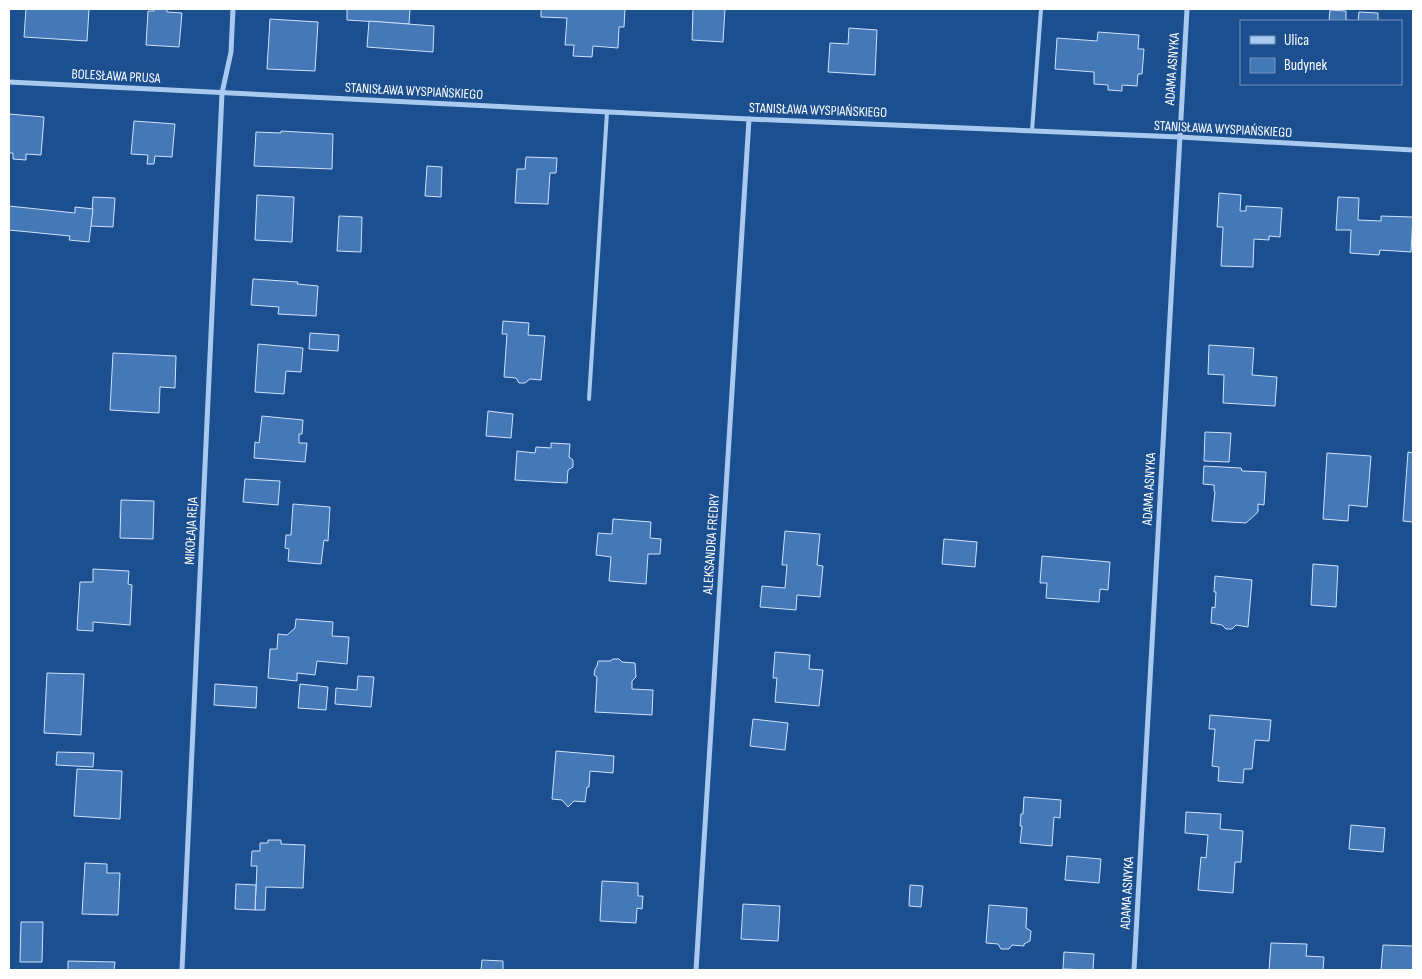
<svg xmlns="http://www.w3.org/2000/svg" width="1422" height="979" viewBox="0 0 1422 979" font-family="'Sofia Sans Condensed',sans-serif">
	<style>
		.building { fill: #4478b7; stroke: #cfe3fa }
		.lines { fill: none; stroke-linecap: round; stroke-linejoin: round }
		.lane { stroke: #a9c9ee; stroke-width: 4 }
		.street { stroke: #a9c9ee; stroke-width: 5 }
		.labels { text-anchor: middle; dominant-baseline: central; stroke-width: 4; stroke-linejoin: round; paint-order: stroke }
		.street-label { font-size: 14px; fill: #fff; stroke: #1b4f8f }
	</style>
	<rect width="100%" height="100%" fill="#1b4f8f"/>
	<g class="building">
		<path d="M26,9H89L87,41L24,37Z"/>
		<path d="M154,9H167V12L182,13L179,47L146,45L148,11H154Z"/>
		<path d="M347,9H410L409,24L347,20Z"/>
		<path d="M541,9H625L624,27H619L618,48L593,46L592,57L573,56L574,45H565L567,18L541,17Z"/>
		<path d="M693,9H725L723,42L692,40Z"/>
		<path d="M1330,10L1346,11V20L1358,21L1359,12L1378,13V21H1329Z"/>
		<path d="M270,19L318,22L315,71L267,69Z"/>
		<path d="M369,21L434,26L433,52L367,47Z"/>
		<path d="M849,28L877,30L875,75L828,72L830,43L848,44Z"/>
		<path d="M1098,32L1139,35L1138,49H1144L1142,74H1138L1137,86L1122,85V91L1108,90V85L1094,84V72L1055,69L1057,38L1097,41Z"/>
		<path d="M9,114L44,117L41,155L26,154V160L13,159V153H9Z"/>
		<path d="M134,121L175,124L172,157L155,156L154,164H147L148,155L131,154Z"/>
		<path d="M281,131L333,134L332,169L254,166L256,132L281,133Z"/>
		<path d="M526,157L557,158L556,173H550L548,204L515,203L517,169H525Z"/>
		<path d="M427,166L442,167L441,197L425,196Z"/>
		<path d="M1219,193L1241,195L1240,211H1246V206L1282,208L1280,237L1269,236V240L1254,239L1253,267L1221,266L1223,227H1217Z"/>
		<path d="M257,195L294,197L292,242L255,240Z"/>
		<path d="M93,197L115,198L113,227L91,226Z"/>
		<path d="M1338,197L1359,198L1358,220L1381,221V216L1413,217L1411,252L1380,250L1379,255L1350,253L1351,230H1336Z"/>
		<path d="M9,206L75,213V207L93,209L89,242L69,240L70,236L9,230Z"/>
		<path d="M339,216L362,217L361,252L337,251Z"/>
		<path d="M253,279L298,282L297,284L318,286L316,316L278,314L279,307L251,305Z"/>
		<path d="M503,321L529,323L528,335L545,336L541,380L530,379L525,383H519L516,378L504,377L507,334H502Z"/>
		<path d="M310,333L339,335L338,351L309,349Z"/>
		<path d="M258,344L303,348L301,372L286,371L284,394L255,392Z"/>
		<path d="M1209,345L1254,348L1252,375L1277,377L1275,406L1223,403L1224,375L1208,374Z"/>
		<path d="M113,353L176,356L175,388L160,387L159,413L110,410Z"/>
		<path d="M488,411L513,414L511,438L486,436Z"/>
		<path d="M262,416L303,420L302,434H299V443H307L305,462L254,458L255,442L259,443Z"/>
		<path d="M1205,432L1231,433L1229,462L1204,461Z"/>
		<path d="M551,443L570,444L569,457L573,460V467L568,470L567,483L515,480L517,451L535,453L536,447L551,448Z"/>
		<path d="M1408,452L1413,453V522L1403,521Z"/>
		<path d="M1327,453L1371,456L1367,507L1349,505L1348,521L1323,519Z"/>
		<path d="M1204,466L1241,468L1242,471L1266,472L1264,505L1258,504V512L1246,523L1212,521L1215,492L1214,491V485L1203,484Z"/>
		<path d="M245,479L280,481L278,505L243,502Z"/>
		<path d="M121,500L154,501L153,539L120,538Z"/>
		<path d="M293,504L330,507L328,541L324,540L321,564L288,561L289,549L285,548L286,535H291Z"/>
		<path d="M613,519L651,522L650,538L661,539L660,554H648L646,584L609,581L611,557L596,555L598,533L612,534Z"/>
		<path d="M785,531L820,534L817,565L823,566L820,597L797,595L796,610L760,607L762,586L785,588L787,565H782Z"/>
		<path d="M944,539L977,542L975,567L942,564Z"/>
		<path d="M1042,556L1110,562L1108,590L1100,589L1099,602L1046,598L1047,583H1040Z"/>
		<path d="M1313,564L1338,566L1336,607L1311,605Z"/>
		<path d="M93,569L129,571L128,584L132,585L130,625L93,622V631L77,630L80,582H93Z"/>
		<path d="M1215,576L1252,580L1248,627L1236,625L1232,629H1226L1222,625L1211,623L1212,607L1215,608L1216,592H1214Z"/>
		<path d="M296,619L333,622L332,636L349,637L347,664L317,661L315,675L297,673V681L268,678L270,649H277L278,634L287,635L295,628Z"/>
		<path d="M775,652L810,655L809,669L823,670L819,706L775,702L777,678H773Z"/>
		<path d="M613,659H619L622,662L635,663L636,677L632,681V689L653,690L652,715L595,712L597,677L594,675L595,669L597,666L598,661H610Z"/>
		<path d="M47,673L84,674L81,735L44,733Z"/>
		<path d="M358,676L374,677L371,707L335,704L336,688L357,690Z"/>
		<path d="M215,684L257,687L256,708L214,705Z"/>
		<path d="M300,684L328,687L326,710L298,708Z"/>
		<path d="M1210,715L1271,720L1269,741L1255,740L1252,769H1244L1243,783L1218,781L1219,767L1212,766L1215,729H1209Z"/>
		<path d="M753,719L788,723L785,750L750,746Z"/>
		<path d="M556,751L614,756L613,773L590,771L589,787H587L585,802L574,801L568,807L562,800L552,799Z"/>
		<path d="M57,752L94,753L93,767L56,765Z"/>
		<path d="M77,769L122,771L120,819L74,816Z"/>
		<path d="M1024,797L1061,800L1060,818L1054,817L1052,846L1020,843L1022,826H1020L1021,814H1023Z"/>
		<path d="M1186,812L1221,814L1220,829L1243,831L1241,862H1235L1233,893L1198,890L1201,857L1206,858L1208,835L1185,833Z"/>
		<path d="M1351,825L1385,828L1383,852L1349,849Z"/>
		<path d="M268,840H281V844L305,845L303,888L266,887L265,910H255L257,866H251L252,851H260V843H268Z"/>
		<path d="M1067,856L1101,859L1099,883L1065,880Z"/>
		<path d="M85,863L107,864V873H120L118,915L82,914Z"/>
		<path d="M602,881L638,883V896H643L642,909L637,908L636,923L600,921Z"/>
		<path d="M236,884L256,885L255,910L235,909Z"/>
		<path d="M910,885L923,886L921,907L909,906Z"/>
		<path d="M743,904L780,906L778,941L741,939Z"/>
		<path d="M989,905L1027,908L1026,928L1031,931L1030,941L1024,944V946L1012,945L1009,949H1001L998,944L986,943Z"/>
		<path d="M21,922H43L42,962H20Z"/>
		<path d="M1271,943L1307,944L1306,956L1324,957L1323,970H1269Z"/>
		<path d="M1383,945L1413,946V970H1381Z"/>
		<path d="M1064,952L1094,954L1093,970L1063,969Z"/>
		<path d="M482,960L503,961V970H481Z"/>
		<path d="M68,961L115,962L114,970H68Z"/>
	</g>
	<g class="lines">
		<g class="lane">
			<path d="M1032,131L1041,9"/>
			<path d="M589,399L607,112"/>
		</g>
		<g class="street">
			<path d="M9,82L749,119L1179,137L1413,150"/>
			<path d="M182,970L222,93L231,52L233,9"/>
			<path d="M696,970L749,119"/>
			<path d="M1134,970L1187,9"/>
		</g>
	</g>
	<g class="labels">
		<g class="street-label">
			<text transform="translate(1172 69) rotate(-86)">ADAMA ASNYKA</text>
			<text transform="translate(116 76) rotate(3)">BOLESŁAWA PRUSA</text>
			<text transform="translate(414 91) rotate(3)">STANISŁAWA WYSPIAŃSKIEGO</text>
			<text transform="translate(818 110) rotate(2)">STANISŁAWA WYSPIAŃSKIEGO</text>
			<text transform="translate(1223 129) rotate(3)">STANISŁAWA WYSPIAŃSKIEGO</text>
			<text transform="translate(1149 489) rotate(-87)">ADAMA ASNYKA</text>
			<text transform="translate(191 531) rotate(-87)">MIKOŁAJA REJA</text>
			<text transform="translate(711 544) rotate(-86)">ALEKSANDRA FREDRY</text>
			<text transform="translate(1127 893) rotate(-87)">ADAMA ASNYKA</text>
		</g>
	</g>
	<rect width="1422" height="979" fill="none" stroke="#ffffff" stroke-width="20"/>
	<rect x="1240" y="20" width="162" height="65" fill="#1b4f8f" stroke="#7695bc"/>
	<rect x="1250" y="36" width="25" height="8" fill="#a9c9ee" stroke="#7695bc"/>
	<text x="1284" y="45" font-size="15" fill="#ffffff">Ulica</text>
	<rect x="1250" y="58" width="25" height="15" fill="#4478b7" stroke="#7695bc"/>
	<text x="1284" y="70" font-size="15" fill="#ffffff">Budynek</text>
</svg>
